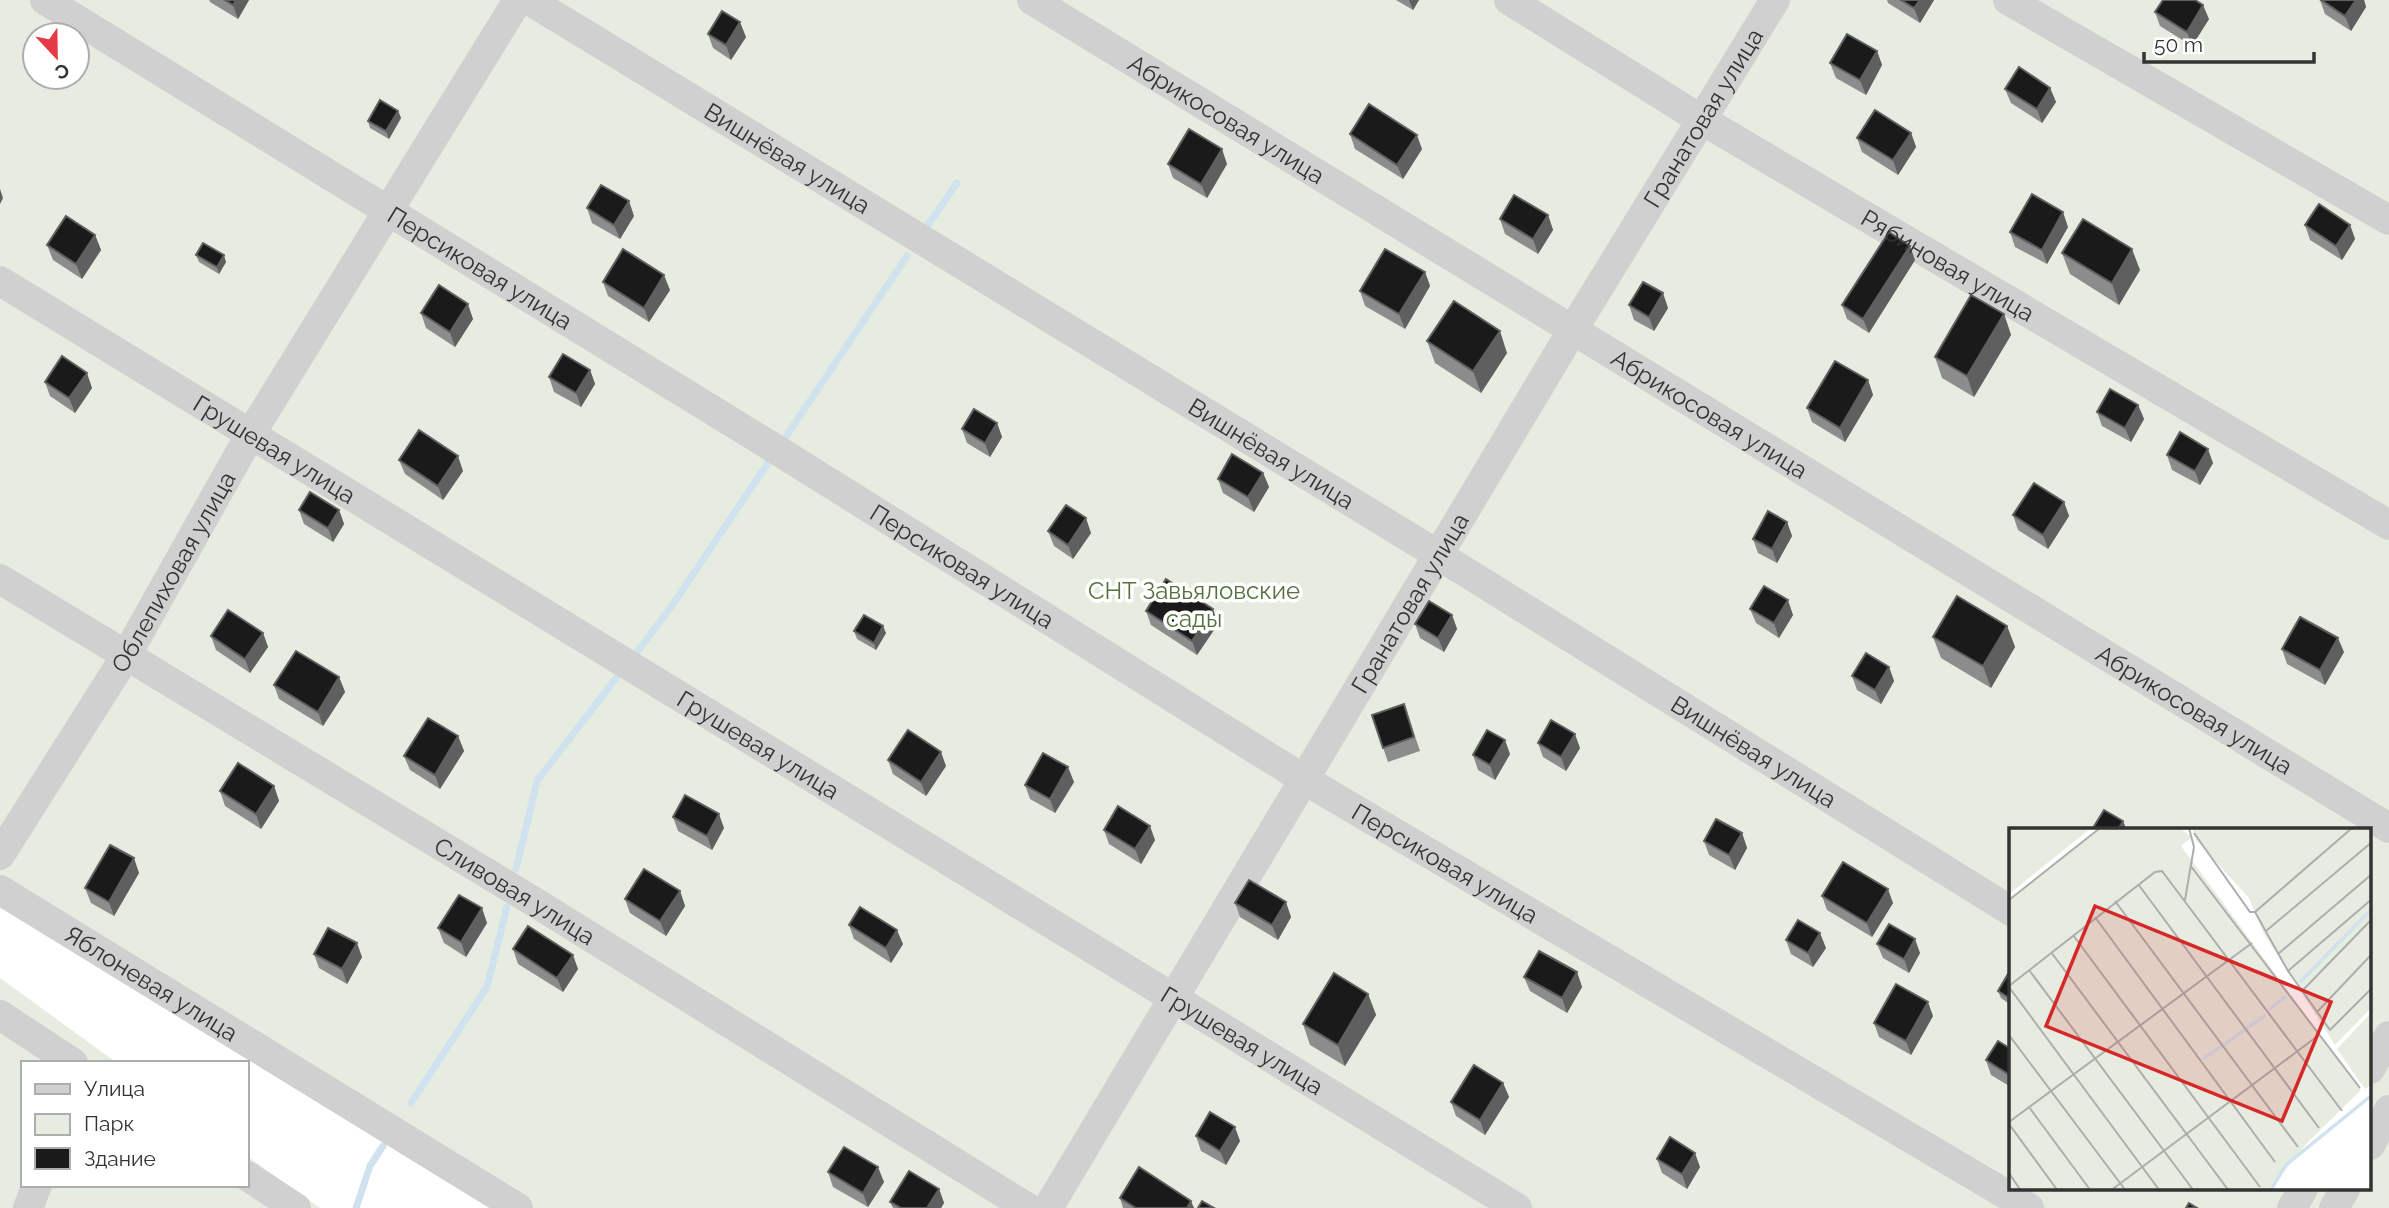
<svg xmlns="http://www.w3.org/2000/svg" width="2389" height="1208" viewBox="0 0 2389 1208" font-family="Raleway,sans-serif">
	<style>
		.green { fill: #e6ecdf; fill-rule: evenodd }
		.lines { fill: none; stroke-linecap: round; stroke-linejoin: round }
		.stream { stroke: #cfe2ee; stroke-width: 7 }
		.minor { stroke: #d0d0d0; stroke-width: 30 }
		.wall { fill: #8c8c8c }
		.shaded-wall { fill: #5f5f5f }
		.building { fill: #1a1a1a; stroke: #5f5f5f; stroke-width: 2 }
		.labels { text-anchor: middle; dominant-baseline: central; stroke-width: 7; stroke-linejoin: round; paint-order: stroke }
		.street-label { font-size: 24px; fill: #333; stroke: #fff }
		.park-label { font-size: 24px; fill: #56703f; stroke: #fff }
		.inset-river { fill: none; stroke: #cfe2ee; stroke-width: 3.5 }
		.inset-road { fill: none; stroke: #adadad; stroke-width: 2 }
		.view { fill: #d62828; fill-opacity: 0.15; stroke: #d62828; stroke-width: 3.5 }
		.inset-edge { fill: none; stroke: #333; stroke-width: 3.5 }
	</style>
	<rect width="100%" height="100%" fill="#fff"/>
	<g class="green">
		<path d="M0,0H2389V1208H493L0,905ZM35,35H77V77H35ZM2011,830H2370V1189H2011Z"/>
		<path d="M0,978L117,1063H23V1185H247V1156L320,1208H0Z"/>
	</g>
	<g class="lines">
		<g class="stream">
			<path d="M928,225L957,183"/>
			<path d="M781,444L907,256"/>
			<path d="M631,660L671,607L772,457"/>
			<path d="M516,869L537,781L623,669"/>
			<path d="M411,1103L487,987L507,907"/>
			<path d="M356,1208L370,1166L383,1146"/>
		</g>
		<g class="minor">
			<path id="s1" d="M45,0L777,450L1305,780L2029,1208"/>
			<path id="s2" d="M529,0L1440,556L2011,911"/>
			<path id="s3" d="M1032,0L2389,828"/>
			<path id="s4" d="M1509,0L1702,120L2389,525"/>
			<path d="M2008,0L2389,220"/>
			<path id="s5" d="M0,281L1517,1208"/>
			<path id="s6" d="M0,579L536,903L1028,1208"/>
			<path id="s7" d="M0,855L127,654L250,435L518,0"/>
			<path id="s8" d="M0,890L518,1208"/>
			<path d="M0,1015L73,1063"/>
			<path d="M2370,1069L2389,1036"/>
			<path d="M2370,1145L2389,1110"/>
			<path d="M247,1176L296,1208"/>
			<path d="M28,1208L37,1185"/>
			<path id="s9" d="M1048,1208L1572,331L1775,0"/>
			<path d="M2292,1208L2303,1189"/>
			<path d="M2334,1208L2345,1189"/>
		</g>
	</g>
	<g class="wall">
		<path d="M209,0H249L238,19L210,2Z"/>
		<path d="M1396,0H1419L1413,10Z"/>
		<path d="M1887,0H1934L1920,23L1888,3Z"/>
		<path d="M2320,0H2364L2366,7L2351,31L2325,14Z"/>
		<path d="M2155,12L2209,19L2192,46L2160,26Z"/>
		<path d="M708,34L746,37L731,60L713,48Z"/>
		<path d="M1877,51L1882,65L1866,95L1836,78L1830,63Z"/>
		<path d="M2050,88L2056,102L2042,123L2011,103L2005,89Z"/>
		<path d="M398,111L401,118L389,139L370,128L368,121Z"/>
		<path d="M1911,133L1916,147L1898,175L1862,152L1857,138Z"/>
		<path d="M1350,134L1422,149L1403,179L1355,149Z"/>
		<path d="M1168,164H1227L1207,198L1173,178Z"/>
		<path d="M587,208L634,216L620,239L592,223Z"/>
		<path d="M1548,215L1553,230L1538,254L1505,234L1500,219Z"/>
		<path d="M2305,225H2350L2355,239L2342,260L2310,240Z"/>
		<path d="M2068,227L2047,264L2015,247L2010,232Z"/>
		<path d="M95,235L101,250L82,279L53,260L47,245Z"/>
		<path d="M2062,253L2140,270L2119,305L2070,274Z"/>
		<path d="M196,255L226,262L219,274L199,262Z"/>
		<path d="M1915,260L1869,333L1847,319L1842,305Z"/>
		<path d="M1425,272L1430,286L1405,329L1365,306L1360,291Z"/>
		<path d="M603,282L670,290L649,322L608,296Z"/>
		<path d="M1629,305L1668,308L1654,331L1634,320Z"/>
		<path d="M421,313L473,319L455,347L426,328Z"/>
		<path d="M2004,314L2011,335L1974,397L1942,378L1935,357Z"/>
		<path d="M1427,341L1507,353L1481,393L1435,363Z"/>
		<path d="M590,370L595,384L581,407L554,392L549,377Z"/>
		<path d="M1868,380L1873,395L1845,442L1812,422L1807,408Z"/>
		<path d="M45,382L92,388L75,413L50,396Z"/>
		<path d="M2138,405L2144,419L2131,442L2102,426L2097,412Z"/>
		<path d="M997,423L1002,437L990,457L967,443L962,429Z"/>
		<path d="M2167,455L2213,463L2200,485L2172,470Z"/>
		<path d="M399,460L463,471L443,500L405,474Z"/>
		<path d="M1263,473L1269,487L1254,512L1223,493L1218,479Z"/>
		<path d="M2064,502L2069,516L2048,549L2018,530L2013,515Z"/>
		<path d="M299,510H339L344,524L333,542L304,524Z"/>
		<path d="M1787,522L1792,536L1777,563L1758,553L1753,539Z"/>
		<path d="M1048,531L1091,533L1073,559L1054,546Z"/>
		<path d="M1750,609L1793,615L1779,638L1756,623Z"/>
		<path d="M1146,611L1218,624L1197,655L1151,625Z"/>
		<path d="M1452,615L1457,629L1444,652L1420,638L1415,624Z"/>
		<path d="M2007,626L2015,647L1991,688L1941,658L1933,637Z"/>
		<path d="M854,631L886,633L876,650L857,639Z"/>
		<path d="M263,633L268,647L250,673L216,650L211,636Z"/>
		<path d="M2282,649L2344,652L2325,685L2287,664Z"/>
		<path d="M1889,667L1894,681L1881,704L1857,690L1852,676Z"/>
		<path d="M339,677L345,692L323,726L279,699L274,685Z"/>
		<path d="M1404,704L1420,751L1388,762L1372,715Z"/>
		<path d="M458,736L464,751L440,789L410,770L404,756Z"/>
		<path d="M1538,743L1580,748L1566,771L1543,757Z"/>
		<path d="M1510,754L1495,780L1478,770L1473,755Z"/>
		<path d="M888,760L946,766L926,796L893,774Z"/>
		<path d="M1074,782L1055,813L1030,799L1025,785Z"/>
		<path d="M274,786L279,801L261,829L225,806L220,791Z"/>
		<path d="M673,817L724,828L712,850L678,831Z"/>
		<path d="M1104,830L1155,840L1141,864L1109,844Z"/>
		<path d="M1742,833L1747,848L1735,870L1709,855L1704,841Z"/>
		<path d="M139,873L114,916L91,903L85,888Z"/>
		<path d="M680,891L685,906L666,936L630,913L625,899Z"/>
		<path d="M1822,896L1893,903L1872,937L1827,910Z"/>
		<path d="M1235,903L1291,917L1278,940L1240,917Z"/>
		<path d="M487,923L466,957L444,943L438,928Z"/>
		<path d="M849,925L903,944L891,963L854,939Z"/>
		<path d="M1786,940L1826,948L1813,967L1791,954Z"/>
		<path d="M1877,944L1920,953L1909,973L1883,958Z"/>
		<path d="M513,949L578,969L563,992L518,964Z"/>
		<path d="M314,954L362,957L347,984L319,968Z"/>
		<path d="M1577,972L1582,987L1567,1013L1530,991L1524,977Z"/>
		<path d="M2011,975V1005L2001,998L1998,991Z"/>
		<path d="M1368,994L1376,1015L1345,1066L1310,1045L1303,1024Z"/>
		<path d="M1933,1016L1911,1055L1879,1037L1874,1023Z"/>
		<path d="M2011,1049V1087L1991,1075L1986,1060Z"/>
		<path d="M1503,1083L1509,1097L1485,1135L1456,1116L1451,1102Z"/>
		<path d="M1196,1136L1240,1141L1226,1165L1201,1151Z"/>
		<path d="M1657,1159L1700,1167L1687,1189L1662,1173Z"/>
		<path d="M828,1172L884,1182L868,1207L833,1187Z"/>
		<path d="M939,1189L944,1203L941,1208H893L890,1202Z"/>
		<path d="M1120,1198L1194,1208H1123Z"/>
	</g>
	<g class="shaded-wall">
		<path d="M236,0H249L238,19L233,5Z"/>
		<path d="M1409,0H1419L1413,10Z"/>
		<path d="M1920,0H1934L1920,23L1914,8Z"/>
		<path d="M2356,0H2364L2366,7L2351,31L2345,16Z"/>
		<path d="M2203,5L2209,19L2192,46L2187,32Z"/>
		<path d="M740,22L746,37L731,60L726,45Z"/>
		<path d="M1877,51L1882,65L1866,95L1860,80Z"/>
		<path d="M2050,88L2056,102L2042,123L2037,109Z"/>
		<path d="M398,111L401,118L389,139L386,131Z"/>
		<path d="M1911,133L1916,147L1898,175L1893,160Z"/>
		<path d="M1417,135L1422,149L1403,179L1397,165Z"/>
		<path d="M1222,149L1227,164L1207,198L1201,184Z"/>
		<path d="M0,189L3,198L0,204Z"/>
		<path d="M629,201L634,216L620,239L614,225Z"/>
		<path d="M2063,212L2068,227L2047,264L2042,250Z"/>
		<path d="M1548,215L1553,230L1538,254L1533,239Z"/>
		<path d="M2350,225L2355,239L2342,260L2336,246Z"/>
		<path d="M95,235L101,250L82,279L76,264Z"/>
		<path d="M1910,246L1915,260L1869,333L1863,319Z"/>
		<path d="M2132,249L2140,270L2119,305L2112,283Z"/>
		<path d="M224,255L226,262L219,274L217,267Z"/>
		<path d="M1425,272L1430,286L1405,329L1399,314Z"/>
		<path d="M664,275L670,290L649,322L644,308Z"/>
		<path d="M1663,293L1668,308L1654,331L1649,317Z"/>
		<path d="M468,304L473,319L455,347L450,332Z"/>
		<path d="M2004,314L2011,335L1974,397L1967,376Z"/>
		<path d="M1500,331L1507,353L1481,393L1473,371Z"/>
		<path d="M590,370L595,384L581,407L576,393Z"/>
		<path d="M87,373L92,388L75,413L69,398Z"/>
		<path d="M1868,380L1873,395L1845,442L1840,428Z"/>
		<path d="M2138,405L2144,419L2131,442L2125,428Z"/>
		<path d="M997,423L1002,437L990,457L985,443Z"/>
		<path d="M2208,449L2213,463L2200,485L2195,471Z"/>
		<path d="M458,456L463,471L443,500L438,486Z"/>
		<path d="M1263,473L1269,487L1254,512L1248,497Z"/>
		<path d="M2064,502L2069,516L2048,549L2043,535Z"/>
		<path d="M339,510L344,524L333,542L328,528Z"/>
		<path d="M1086,518L1091,533L1073,559L1068,545Z"/>
		<path d="M1787,522L1792,536L1777,563L1772,549Z"/>
		<path d="M1788,600L1793,615L1779,638L1774,623Z"/>
		<path d="M1213,609L1218,624L1197,655L1192,641Z"/>
		<path d="M1452,615L1457,629L1444,652L1438,638Z"/>
		<path d="M883,626L886,633L876,650L874,643Z"/>
		<path d="M2007,626L2015,647L1991,688L1983,666Z"/>
		<path d="M263,633L268,647L250,673L245,659Z"/>
		<path d="M2338,638L2344,652L2325,685L2320,670Z"/>
		<path d="M1889,667L1894,681L1881,704L1875,690Z"/>
		<path d="M339,677L345,692L323,726L318,712Z"/>
		<path d="M1575,734L1580,748L1566,771L1561,757Z"/>
		<path d="M458,736L464,751L440,789L435,775Z"/>
		<path d="M1505,740L1510,754L1495,780L1490,765Z"/>
		<path d="M941,752L946,766L926,796L921,782Z"/>
		<path d="M1068,767L1074,782L1055,813L1050,799Z"/>
		<path d="M274,786L279,801L261,829L256,814Z"/>
		<path d="M719,814L724,828L712,850L707,836Z"/>
		<path d="M2123,821L2126,828L2125,830H2118Z"/>
		<path d="M1150,826L1155,840L1141,864L1135,849Z"/>
		<path d="M1742,833L1747,848L1735,870L1729,855Z"/>
		<path d="M134,858L139,873L114,916L109,902Z"/>
		<path d="M1888,889L1893,903L1872,937L1867,923Z"/>
		<path d="M680,891L685,906L666,936L660,921Z"/>
		<path d="M1286,902L1291,917L1278,940L1272,925Z"/>
		<path d="M482,908L487,923L466,957L461,942Z"/>
		<path d="M897,930L903,944L891,963L886,948Z"/>
		<path d="M1820,933L1826,948L1813,967L1808,953Z"/>
		<path d="M1915,939L1920,953L1909,973L1904,959Z"/>
		<path d="M357,943L362,957L347,984L342,969Z"/>
		<path d="M573,955L578,969L563,992L557,978Z"/>
		<path d="M1577,972L1582,987L1567,1013L1562,998Z"/>
		<path d="M1368,994L1376,1015L1345,1066L1338,1045Z"/>
		<path d="M1928,1002L1933,1016L1911,1055L1906,1041Z"/>
		<path d="M2011,1069V1083L2008,1074Z"/>
		<path d="M1503,1083L1509,1097L1485,1135L1480,1120Z"/>
		<path d="M1235,1127L1240,1141L1226,1165L1220,1151Z"/>
		<path d="M1695,1153L1700,1167L1687,1189L1682,1174Z"/>
		<path d="M878,1167L884,1182L868,1207L863,1193Z"/>
		<path d="M939,1189L944,1203L941,1208H927Z"/>
		<path d="M1191,1201L1194,1208H1187Z"/>
	</g>
	<g class="building">
		<path d="M225,0H236L233,5Z"/>
		<path d="M1901,0H1920L1914,8Z"/>
		<path d="M2163,0H2195L2203,5L2187,32L2155,12Z"/>
		<path d="M2321,0H2356L2345,16Z"/>
		<path d="M722,11L740,22L726,45L708,34Z"/>
		<path d="M1847,34L1877,51L1860,80L1830,63Z"/>
		<path d="M2019,67L2050,88L2037,109L2005,89Z"/>
		<path d="M380,100L398,111L386,131L368,121Z"/>
		<path d="M1369,104L1417,135L1397,165L1350,134Z"/>
		<path d="M1875,110L1911,133L1893,160L1857,138Z"/>
		<path d="M1189,129L1222,149L1201,184L1168,164Z"/>
		<path d="M601,185L629,201L614,225L587,208Z"/>
		<path d="M2032,194L2063,212L2042,250L2010,232Z"/>
		<path d="M1514,195L1548,215L1533,239L1500,219Z"/>
		<path d="M2319,204L2350,225L2336,246L2305,225Z"/>
		<path d="M66,216L95,235L76,264L47,245Z"/>
		<path d="M2083,219L2132,249L2112,283L2062,253Z"/>
		<path d="M1889,232L1910,246L1863,319L1842,305Z"/>
		<path d="M203,243L224,255L217,267L196,255Z"/>
		<path d="M623,249L664,275L644,308L603,282Z"/>
		<path d="M1385,249L1425,272L1399,314L1360,291Z"/>
		<path d="M1643,282L1663,293L1649,317L1629,305Z"/>
		<path d="M439,285L468,304L450,332L421,313Z"/>
		<path d="M1971,295L2004,314L1967,376L1935,357Z"/>
		<path d="M1454,301L1500,331L1473,371L1427,341Z"/>
		<path d="M563,354L590,370L576,393L549,377Z"/>
		<path d="M62,356L87,373L69,398L45,382Z"/>
		<path d="M1835,361L1868,380L1840,428L1807,408Z"/>
		<path d="M2110,389L2138,405L2125,428L2097,412Z"/>
		<path d="M974,409L997,423L985,443L962,429Z"/>
		<path d="M419,430L458,456L438,486L399,460Z"/>
		<path d="M2180,432L2208,449L2195,471L2167,455Z"/>
		<path d="M1232,454L1263,473L1248,497L1218,479Z"/>
		<path d="M2034,483L2064,502L2043,535L2013,515Z"/>
		<path d="M310,492L339,510L328,528L299,510Z"/>
		<path d="M1066,505L1086,518L1068,545L1048,531Z"/>
		<path d="M1768,511L1787,522L1772,549L1753,539Z"/>
		<path d="M1166,579L1213,609L1192,641L1146,611Z"/>
		<path d="M1764,586L1788,600L1774,623L1750,609Z"/>
		<path d="M1957,596L2007,626L1983,666L1933,637Z"/>
		<path d="M1429,601L1452,615L1438,638L1415,624Z"/>
		<path d="M228,610L263,633L245,659L211,636Z"/>
		<path d="M864,615L883,626L874,643L854,631Z"/>
		<path d="M2300,617L2338,638L2320,670L2282,649Z"/>
		<path d="M296,651L339,677L318,712L274,685Z"/>
		<path d="M1866,653L1889,667L1875,690L1852,676Z"/>
		<path d="M1404,704L1414,737L1383,748L1372,715Z"/>
		<path d="M428,718L458,736L435,775L404,756Z"/>
		<path d="M1551,720L1575,734L1561,757L1538,743Z"/>
		<path d="M908,730L941,752L921,782L888,760Z"/>
		<path d="M1487,730L1505,740L1490,765L1473,755Z"/>
		<path d="M1043,753L1068,767L1050,799L1025,785Z"/>
		<path d="M238,763L274,786L256,814L220,791Z"/>
		<path d="M685,795L719,814L707,836L673,817Z"/>
		<path d="M1118,806L1150,826L1135,849L1104,830Z"/>
		<path d="M2104,810L2123,821L2118,830H2096L2093,828Z"/>
		<path d="M1716,819L1742,833L1729,855L1704,841Z"/>
		<path d="M110,845L134,858L109,902L85,888Z"/>
		<path d="M1843,862L1888,889L1867,923L1822,896Z"/>
		<path d="M644,869L680,891L660,921L625,899Z"/>
		<path d="M1249,880L1286,902L1272,925L1235,903Z"/>
		<path d="M459,895L482,908L461,942L438,928Z"/>
		<path d="M860,907L897,930L886,948L849,925Z"/>
		<path d="M1798,920L1820,933L1808,953L1786,940Z"/>
		<path d="M1889,924L1915,939L1904,959L1877,944Z"/>
		<path d="M528,926L573,955L557,978L513,949Z"/>
		<path d="M328,928L357,943L342,969L314,954Z"/>
		<path d="M1539,951L1577,972L1562,998L1524,977Z"/>
		<path d="M1334,973L1368,994L1338,1045L1303,1024Z"/>
		<path d="M2008,974L2011,975V999L1998,991Z"/>
		<path d="M1896,984L1928,1002L1906,1041L1874,1023Z"/>
		<path d="M1998,1041L2011,1049V1069L2008,1074L1986,1060Z"/>
		<path d="M1474,1065L1503,1083L1480,1120L1451,1102Z"/>
		<path d="M1210,1112L1235,1127L1220,1151L1196,1136Z"/>
		<path d="M1670,1137L1695,1153L1682,1174L1657,1159Z"/>
		<path d="M844,1147L878,1167L863,1193L828,1172Z"/>
		<path d="M1139,1167L1191,1201L1187,1208H1136L1120,1198Z"/>
		<path d="M909,1171L939,1189L927,1208H901L890,1202Z"/>
		<path d="M1202,1201L1214,1208H1198Z"/>
		<path d="M2189,1203L2197,1208H2186Z"/>
	</g>
	<g class="labels">
		<g class="street-label">
			<text stroke="none"><textPath href="#s9" startOffset="1272">Гранатовая улица</textPath></text>
			<text stroke="none"><textPath href="#s3" startOffset="228">Абрикосовая улица</textPath></text>
			<text stroke="none"><textPath href="#s2" startOffset="303">Вишнёвая улица</textPath></text>
			<text stroke="none"><textPath href="#s4" startOffset="513">Рябиновая улица</textPath></text>
			<text stroke="none"><textPath href="#s1" startOffset="511">Персиковая улица</textPath></text>
			<text stroke="none"><textPath href="#s3" startOffset="794">Абрикосовая улица</textPath></text>
			<text stroke="none"><textPath href="#s5" startOffset="322">Грушевая улица</textPath></text>
			<text stroke="none"><textPath href="#s2" startOffset="870">Вишнёвая улица</textPath></text>
			<text stroke="none"><textPath href="#s1" startOffset="1078">Персиковая улица</textPath></text>
			<text stroke="none"><textPath href="#s7" startOffset="332">Облепиховая улица</textPath></text>
			<text stroke="none"><textPath href="#s9" startOffset="705">Гранатовая улица</textPath></text>
			<text stroke="none"><textPath href="#s3" startOffset="1362">Абрикосовая улица</textPath></text>
			<text stroke="none"><textPath href="#s5" startOffset="889">Грушевая улица</textPath></text>
			<text stroke="none"><textPath href="#s2" startOffset="1437">Вишнёвая улица</textPath></text>
			<text stroke="none"><textPath href="#s1" startOffset="1645">Персиковая улица</textPath></text>
			<text stroke="none"><textPath href="#s6" startOffset="602">Сливовая улица</textPath></text>
			<text stroke="none"><textPath href="#s8" startOffset="178">Яблоневая улица</textPath></text>
			<text stroke="none"><textPath href="#s5" startOffset="1456">Грушевая улица</textPath></text>
		</g>
		<g class="park-label">
			<text x="1194" y="590">СНТ Завьяловские<tspan x="1194" dy="28">сады</tspan></text>
		</g>
	</g>
	<g transform="translate(2009 828)">
		<rect width="362" height="362" fill="#fff"/>
		<path d="M0,0H82L0,66ZM90,0H170L183,9L172,18L352,262L300,313L259,362L0,363V71ZM183,0H362V180L326,217L255,106L240,70L187,12ZM362,185V257L356,261L328,221Z" fill="#e6ecdf"/>
		<path class="inset-river" d="M291,154L363,81M260,182L277,168M194,231L257,187M261,363L277,337L363,267"/>
		<path class="inset-road" d="M185,5L241,84H246L279,143L363,71M181,37L351,260M129,56L310,300M0,72L91,0M176,72L185,19L180,0M106,73L289,319M246,84L343,0M86,89L266,334M257,103L363,14M64,107L251,359M42,124L220,363M269,126L363,46M20,142L185,363M279,143L321,202L363,160M0,158L146,44L153,43L333,283M0,159L151,363M293,163L363,91M308,184L363,126M0,207L117,363M20,279L82,363M0,294L243,115M0,296L49,363M0,345L12,363M101,363L310,207"/>
		<path class="view" d="M86,78L322,174L273,293L37,198Z"/>
		<rect width="362" height="362" class="inset-edge"/>
	</g>
	<rect x="21" y="1061" width="228" height="126" fill="#ffffff" stroke="#adadad" stroke-width="2"/>
	<rect x="35" y="1084" width="35" height="10" fill="#d0d0d0" stroke="#adadad" stroke-width="2"/>
	<text x="84" y="1096" font-size="21" fill="#333333">Улица</text>
	<rect x="35" y="1114" width="35" height="21" fill="#e6ecdf" stroke="#adadad" stroke-width="2"/>
	<text x="84" y="1131" font-size="21" fill="#333333">Парк</text>
	<rect x="35" y="1148" width="35" height="21" fill="#1a1a1a" stroke="#adadad" stroke-width="2"/>
	<text x="84" y="1166" font-size="21" fill="#333333">Здание</text>
	<g transform="translate(56 56) rotate(158)"><circle r="33" fill="#ffffff" stroke="#adadad" stroke-width="2"/>
	<path d="M0-5L12 26L0 18L-12 26Z" fill="#e63946"/>
	<text y="-10" font-size="19" font-weight="bold" text-anchor="middle" fill="#333333">С</text>
	</g>
	<path d="M2144 52v10h170v-10" fill="none" stroke="#333333" stroke-width="3.5"/>
	<text x="2154" y="52" font-size="21" fill="#333333" stroke="#ffffff" stroke-width="5" paint-order="stroke">50 m</text>
</svg>
